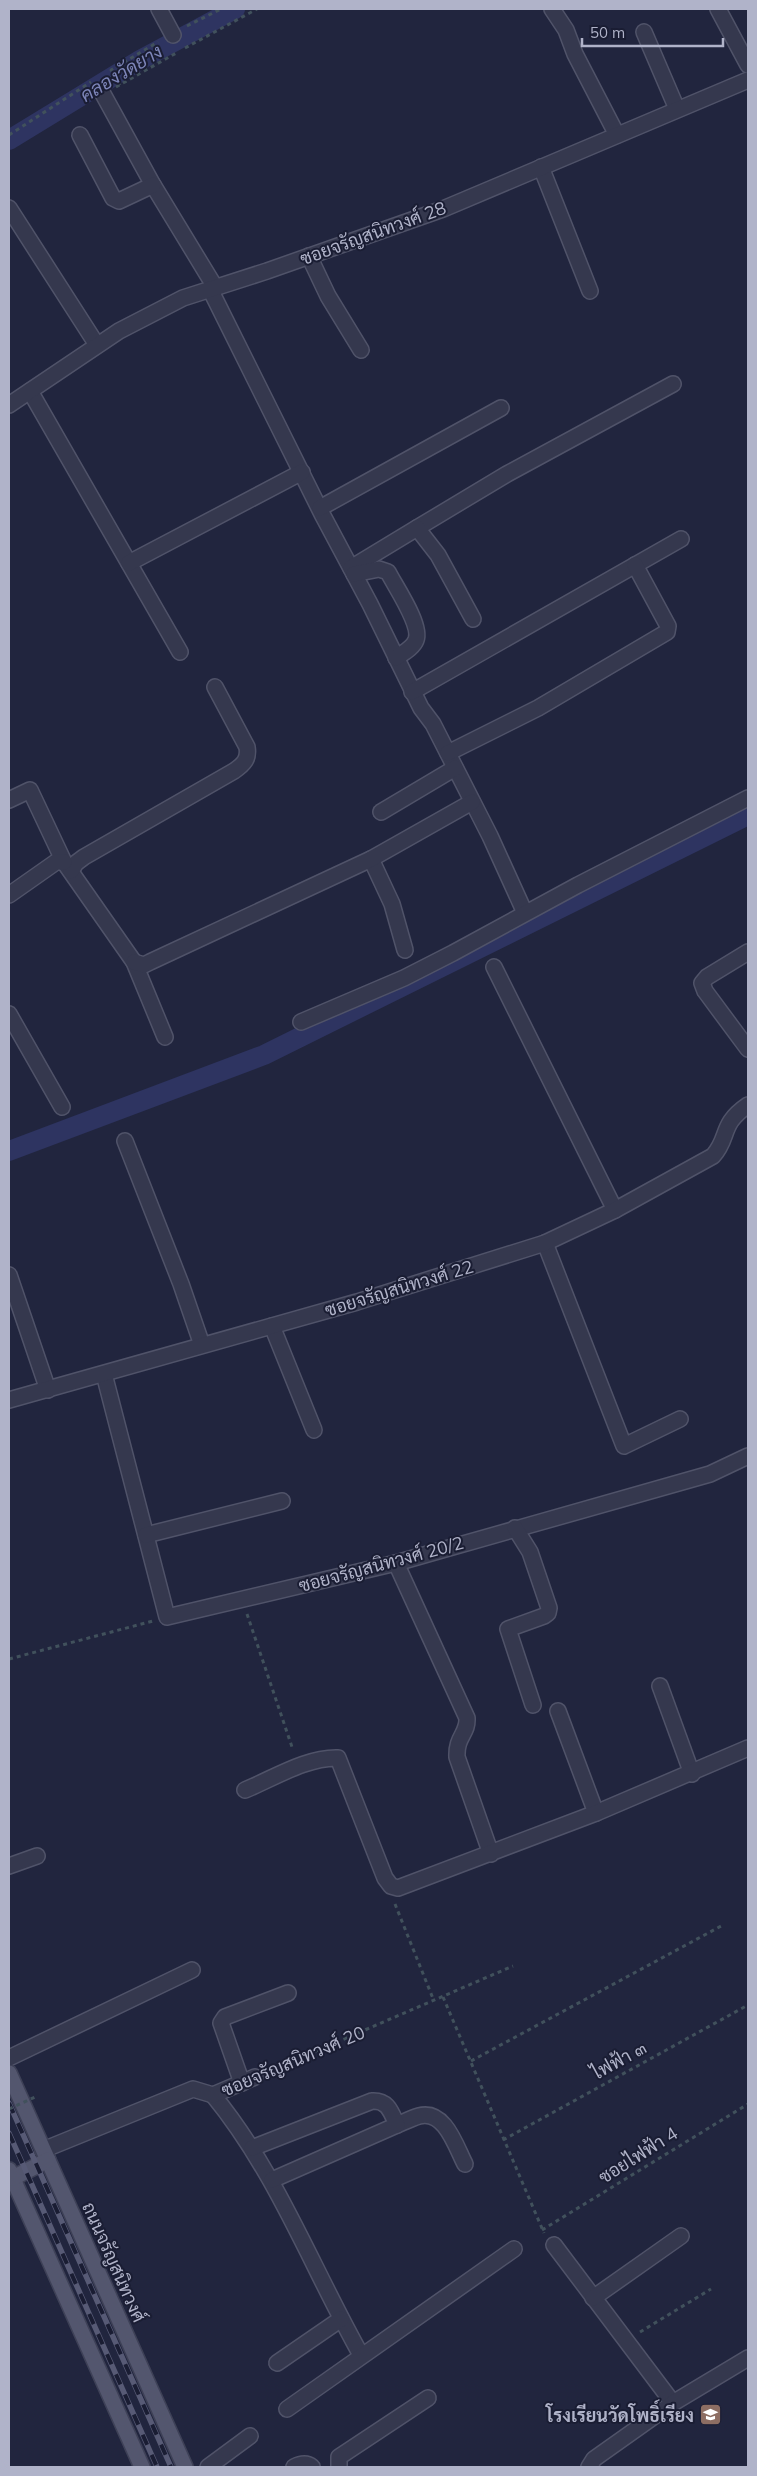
<svg xmlns="http://www.w3.org/2000/svg" width="757" height="2476" viewBox="0 0 757 2476" font-family="Mulish,Sarabun,sans-serif">
	<style>
		.lines { fill: none; stroke-linecap: round; stroke-linejoin: round }
		.canal { stroke: #2e3461; stroke-width: 20 }
		.minor-casing { stroke: #505369; stroke-width: 18 }
		.major-casing { stroke: #3e4157; stroke-width: 18 }
		.path { stroke: #41515c; stroke-width: 3; stroke-dasharray: 4 4; stroke-linecap: butt }
		.minor { stroke: #35384e; stroke-width: 15 }
		.major { stroke: #53566e; stroke-width: 15 }
		.rail-casing { stroke: #575a75; stroke-width: 5.5 }
		.rail { stroke: #1a1d33; stroke-width: 4; stroke-dasharray: 11; stroke-linecap: butt }
		.path-bridge { stroke: #41515c; stroke-width: 3; stroke-dasharray: 4 4; stroke-linecap: butt }
		.labels { text-anchor: middle; dominant-baseline: central; stroke-width: 4; stroke-linejoin: round; paint-order: stroke }
		.street-label { font-size: 18px; fill: #b0b3c9; stroke: #1a1d33 }
		.poi-label { font-size: 18px; font-weight: bold; fill: #b0b3c9; stroke: #1a1d33; text-anchor: end }
		.water-label { font-size: 19px; font-style: italic; fill: #7d85b8; stroke: #1a1d33 }
	</style>
	<rect width="100%" height="100%" fill="#21253e"/>
	<g class="lines">
		<g class="canal">
			<path d="M9,140L140,60L235,9"/>
			<path d="M9,1151L264,1055L748,815"/>
		</g>
		<defs>
			<g id="minor">
				<path d="M159,9L173,35"/>
				<path d="M552,9L566,30L575,54L617,135"/>
				<path d="M718,9L748,65"/>
				<path d="M644,32L677,109"/>
				<path d="M103,94L153,185L215,287"/>
				<path d="M80,135L113,198L119,201L153,185"/>
				<path d="M541,167L590,291"/>
				<path d="M9,208L97,345"/>
				<path d="M309,256L328,296L361,350"/>
				<path d="M210,289L322,514L370,604L421,708L433,724L490,836L525,913"/>
				<path d="M30,391L180,652"/>
				<path d="M9,405L119,331L183,298L267,271L443,209L748,80"/>
				<path d="M320,508L501,408"/>
				<path d="M417,528L507,474L673,384"/>
				<path d="M129,563L302,472"/>
				<path d="M351,568L417,528L438,555L473,619"/>
				<path d="M354,574L379,569L388,572C395,586 422,625 416,640C413,648 403,653 396,658"/>
				<path d="M412,692L681,539"/>
				<path d="M448,753L538,708L667,632L668,626L635,565"/>
				<path d="M9,800L30,790L64,862L134,962L165,1037"/>
				<path d="M381,812L455,768"/>
				<path d="M371,859L392,904L405,950"/>
				<path d="M71,871L76,863L84,857L234,771C244,764 249,759 247,747L215,687"/>
				<path d="M9,895L56,862H64"/>
				<path d="M748,952L707,977L702,983L705,991L748,1049"/>
				<path d="M134,962L144,965L150,962L371,859L472,802"/>
				<path d="M494,967L615,1210"/>
				<path d="M9,1014L62,1107"/>
				<path d="M301,1022L404,978L453,953L578,885L748,798"/>
				<path d="M125,1141L181,1284L202,1345"/>
				<path d="M545,1243L624,1446L680,1419"/>
				<path d="M9,1275L48,1390"/>
				<path d="M272,1326L314,1430"/>
				<path d="M104,1374L167,1617L396,1563L710,1474L748,1456"/>
				<path d="M9,1400L357,1302L545,1243L615,1210L713,1156C730,1137 719,1125 748,1105"/>
				<path d="M515,1528L530,1552L549,1608L548,1613L544,1616L508,1629L533,1705"/>
				<path d="M146,1535L282,1501"/>
				<path d="M396,1563L467,1718C468,1734 456,1736 457,1757L491,1854"/>
				<path d="M660,1686L692,1774"/>
				<path d="M558,1711L596,1813"/>
				<path d="M245,1790C274,1778 307,1757 338,1758L385,1878L391,1886L398,1888L596,1813L748,1748"/>
				<path d="M9,1866L37,1856"/>
				<path d="M9,2058L192,1970"/>
				<path d="M242,2083L221,2023L225,2017L288,1993"/>
				<path d="M213,2095C277,2173 312,2268 361,2355"/>
				<path d="M397,2125C404,2122 412,2118 419,2116C445,2109 456,2147 465,2164"/>
				<path d="M252,2148L372,2101C388,2100 391,2112 397,2125L272,2180"/>
				<path d="M43,2150L193,2089L213,2095L255,2077"/>
				<path d="M554,2245L673,2403"/>
				<path d="M593,2298L681,2236"/>
				<path d="M277,2363L341,2319"/>
				<path d="M287,2409L514,2249"/>
				<path d="M208,2467L250,2436"/>
				<path d="M294,2467C300,2464 306,2462 312,2467"/>
				<path d="M339,2467V2457L428,2398"/>
				<path d="M589,2467L594,2459L673,2403L748,2358"/>
			</g>
			<g id="major">
				<path d="M9,2073L185,2467"/>
				<path d="M9,2170L142,2467"/>
				<path d="M13,2178L48,2160"/>
			</g>
		</defs>
		<use href="#minor" class="minor-casing"/>
		<use href="#major" class="major-casing"/>
		<g class="path">
			<path d="M187,26L221,9"/>
			<path d="M185,48L257,9"/>
			<path d="M120,85L111,70L158,42"/>
			<path d="M116,87L178,52"/>
			<path d="M9,135L91,82"/>
			<path d="M247,1614L292,1747"/>
			<path d="M9,1659L153,1621"/>
			<path d="M395,1904L434,2001"/>
			<path d="M443,1997L544,2233"/>
			<path d="M471,2061L723,1925"/>
			<path d="M270,2071L513,1966"/>
			<path d="M503,2140L748,2005"/>
			<path d="M542,2230L748,2104"/>
			<path d="M640,2332L711,2289"/>
		</g>
		<use href="#minor" class="minor"/>
		<use href="#major" class="major"/>
		<defs>
			<g id="rail">
				<path d="M9,2103L171,2467"/>
				<path d="M9,2133L157,2467"/>
			</g>
		</defs>
		<use href="#rail" class="rail-casing"/>
		<use href="#rail" class="rail"/>
		<path class="path-bridge" d="M9,2109L35,2097"/>
	</g>
	<defs>
		<symbol id="school-square" viewBox="-11 -11 22 22"><rect x="-9" y="-9" width="18" height="18" rx="4" fill="#8d6e63" stroke="#1a1d33"/><path d="M0-5L7-2L0 1L-7-2ZM-4 1L0 2.5L4 1V4Q0 6-4 4Z" fill="#fff"/></symbol>
	</defs>
	<g fill-rule="evenodd">
		<use href="#school-square" x="698" y="2402" width="25" height="25"/>
	</g>
	<g class="labels">
		<g class="street-label">
			<text transform="translate(373 233) rotate(-20)">ซอยจรัญสนิทวงศ์ 28</text>
			<text transform="translate(399 1288) rotate(-17)">ซอยจรัญสนิทวงศ์ 22</text>
			<text transform="translate(381 1564) rotate(-15)">ซอยจรัญสนิทวงศ์ 20/2</text>
			<text transform="translate(619 2060) rotate(-29)">ไฟฟ้า ๓</text>
			<text transform="translate(293 2061) rotate(-23)">ซอยจรัญสนิทวงศ์ 20</text>
			<text transform="translate(638 2155) rotate(-32)">ซอยไฟฟ้า 4</text>
			<text transform="translate(114 2262) rotate(66)">ถนนจรัญสนิทวงศ์</text>
		</g>
		<g class="poi-label">
			<text x="694" y="2415">โรงเรียนวัดโพธิ์เรียง</text>
		</g>
		<g class="water-label">
			<text transform="translate(121 73) rotate(-31)">คลองวัดยาง</text>
		</g>
	</g>
	<rect width="757" height="2476" fill="none" stroke="#b0b3c9" stroke-width="20"/>
	<path d="M582 38v8h141v-8" fill="none" stroke="#b0b3c9" stroke-width="2.5"/>
	<text x="590" y="38" font-size="15" fill="#b0b3c9" stroke="#1a1d33" stroke-width="4" paint-order="stroke">50 m</text>
</svg>
